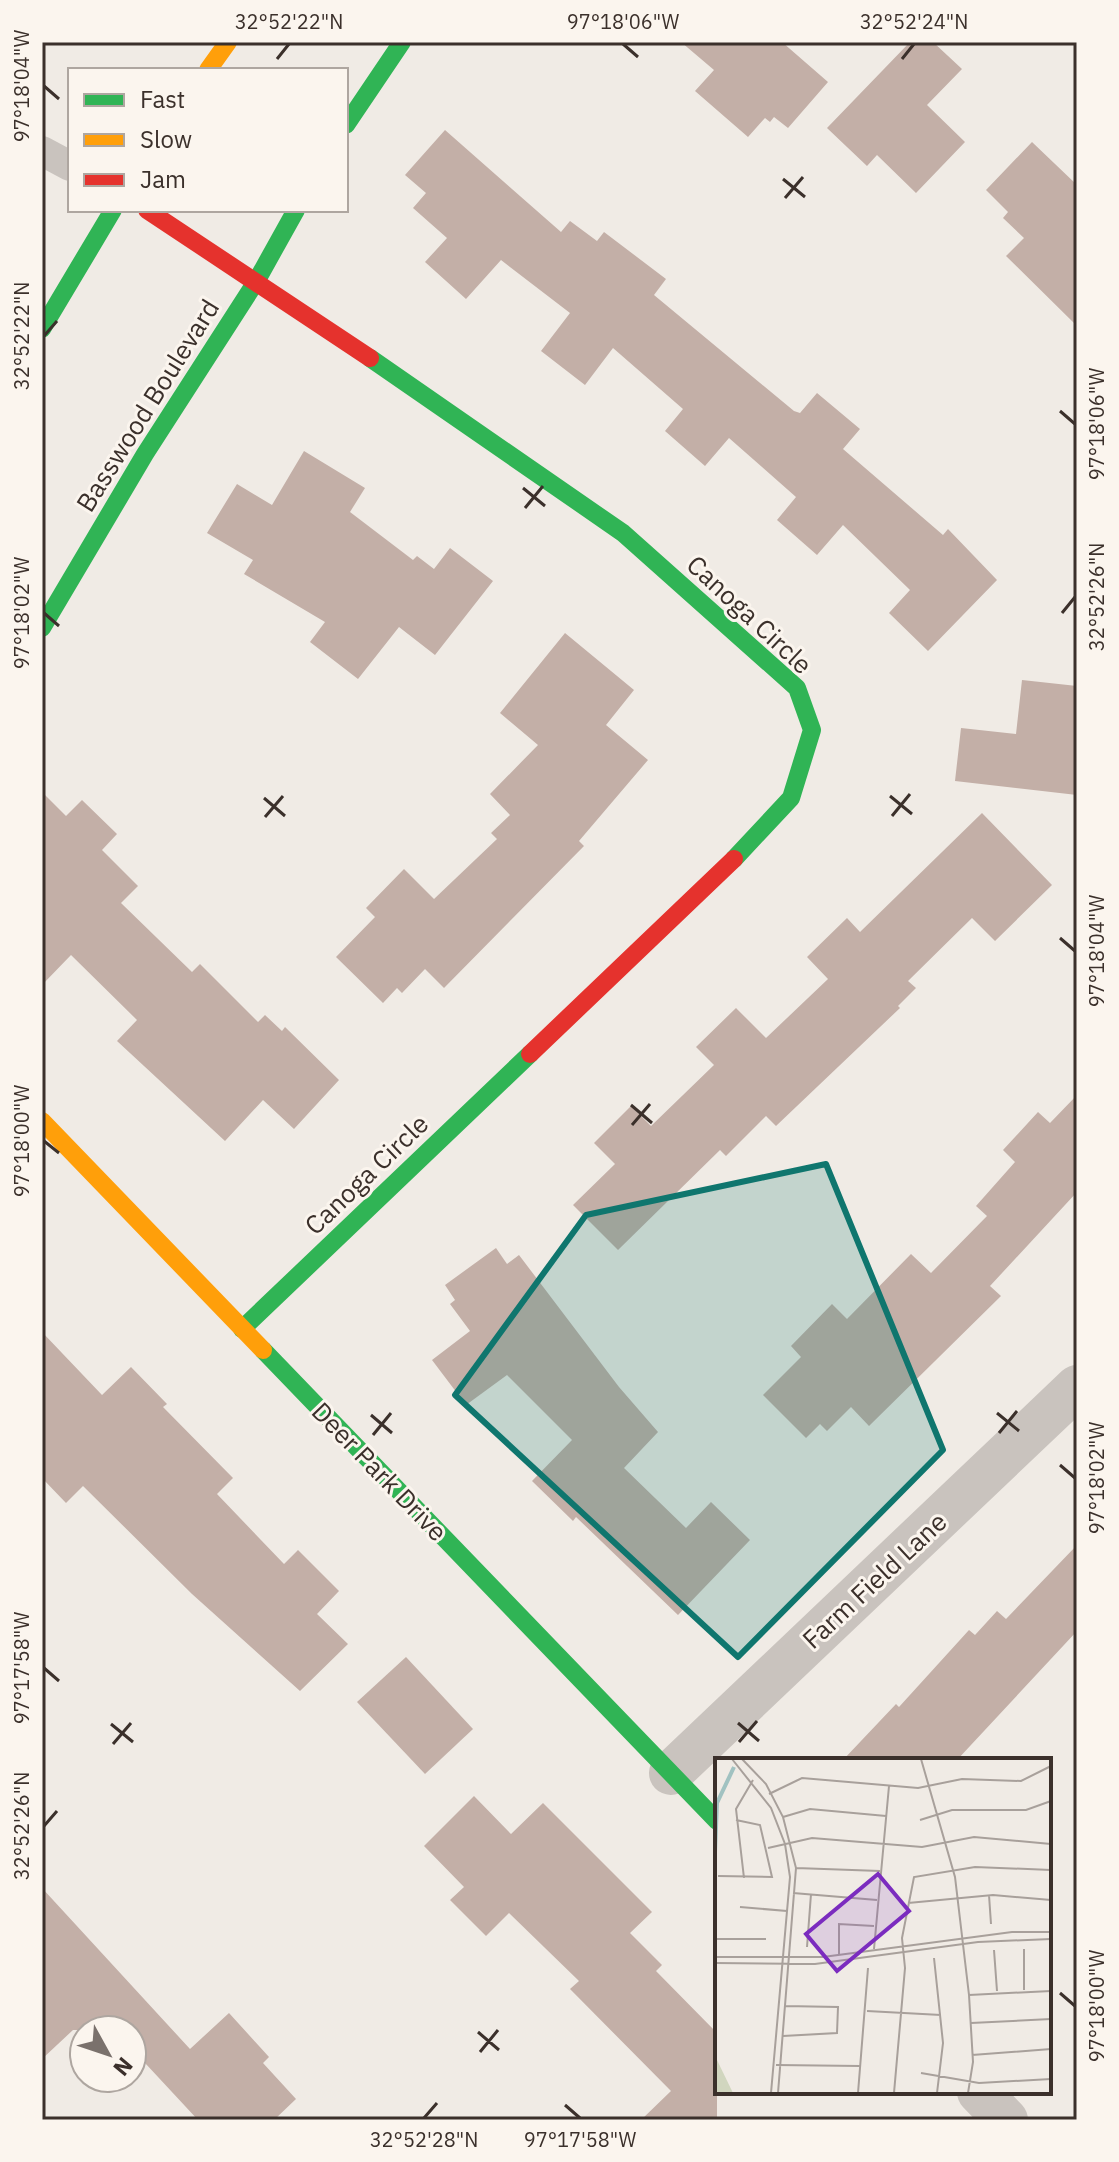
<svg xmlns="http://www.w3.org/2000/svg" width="1119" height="2162" viewBox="0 0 1119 2162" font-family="'IBM Plex Sans',sans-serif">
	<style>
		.building { fill: #c3afa7 }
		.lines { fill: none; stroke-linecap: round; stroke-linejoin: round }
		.lane { stroke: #c9c3be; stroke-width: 30 }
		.street { stroke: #c9c3be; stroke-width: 44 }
		.fast { stroke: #30b455; stroke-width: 18 }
		.slow { stroke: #ff9f0a; stroke-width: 18 }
		.jam { stroke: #e5322d; stroke-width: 18 }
		.marked { fill: #0f766e; fill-opacity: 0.2; stroke: #0f766e; stroke-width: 6; stroke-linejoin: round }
		.ticks { fill: none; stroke: #3b302b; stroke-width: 3 }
		.labels { text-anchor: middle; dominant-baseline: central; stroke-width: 6; stroke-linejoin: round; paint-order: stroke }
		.street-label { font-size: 26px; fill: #3b302b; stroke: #fbf5ee }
		.inset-river { fill: none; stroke: #a1c2c1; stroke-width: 4 }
		.inset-road { fill: none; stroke: #a8a09b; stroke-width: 2 }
		.view { fill: #7b2cbf; fill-opacity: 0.15; stroke: #7b2cbf; stroke-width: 4 }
		.inset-edge { fill: none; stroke: #3b302b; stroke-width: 4 }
		.neatline { fill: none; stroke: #3b302b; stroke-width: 3 }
		.ticks-label { font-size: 20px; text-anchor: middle; fill: #3b302b }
	</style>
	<rect width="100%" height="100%" fill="#f0ebe5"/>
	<g class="building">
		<path d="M681,42H782L828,82L788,128L774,117L770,122L765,118L748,137L695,91L714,70Z"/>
		<path d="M910,42H933L962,69L927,105L965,142L916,193L877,155L867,166L827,128Z"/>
		<path d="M445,130L561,232L570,221L597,241L604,232L666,279L654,295L794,411L800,413L817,393L860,429L843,449L943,535L948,529L997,580L928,651L889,613L910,590L843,525L817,555L777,520L796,497L729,438L705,466L665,431L683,409L613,348L585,385L541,351L570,313L501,260L466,299L425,262L447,238L413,208L426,193L405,175Z"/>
		<path d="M1032,142L1077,185V326L1006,256L1024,238L1003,218L1008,212L986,190Z"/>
		<path d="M304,451L365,488L350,512L413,560L417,556L434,569L450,548L493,581L435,655L399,627L358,679L310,642L325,622L244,574L253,560L207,533L237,484L272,505Z"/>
		<path d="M565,633L634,690L606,725L648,760L579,841L584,846L444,988L425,969L402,993L397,988L383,1003L336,957L375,917L366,908L404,869L434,899L497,839L491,833L510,815L490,794L538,745L500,713Z"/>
		<path d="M1022,680L1077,686V795L955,781L961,728L1016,734Z"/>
		<path d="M42,792L66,816L82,800L117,834L102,850L138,886L121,903L192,972L200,964L258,1022L265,1015L282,1031L285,1027L339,1080L294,1129L263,1100L225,1141L117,1041L137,1020L71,955L42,985Z"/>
		<path d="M982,813L1052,885L995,941L972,918L908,981L916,988L898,1006L900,1008L776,1126L766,1116L726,1156L720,1150L618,1250L573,1205L615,1164L594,1143L631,1106L651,1126L714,1065L696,1047L736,1008L766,1038L828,979L807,957L847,918L860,932Z"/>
		<path d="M1077,1095V1192L990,1286L1001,1296L869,1426L851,1407L827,1431L820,1424L806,1438L763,1395L801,1357L791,1346L832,1304L847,1319L911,1254L931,1273L987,1216L976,1206L1015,1162L1003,1150L1038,1112L1050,1123Z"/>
		<path d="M496,1248L507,1264L519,1255L619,1387L658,1432L624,1468L686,1528L711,1502L750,1540L678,1615L576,1517L573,1521L532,1481L572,1440L507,1375L466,1405L432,1360L470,1331L450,1304L455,1300L445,1285Z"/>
		<path d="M42,1332L102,1395L131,1367L167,1404L163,1407L233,1478L217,1494L284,1564L298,1550L339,1591L317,1614L348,1644L300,1691L192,1594L83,1486L66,1503L42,1478Z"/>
		<path d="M1077,1545V1631L957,1760H843L896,1704L899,1707L969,1630L975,1635L997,1611L1006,1619Z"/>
		<path d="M406,1657L473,1729L425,1774L357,1702Z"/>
		<path d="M474,1796L511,1834L543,1803L652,1912L630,1933L662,1965L656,1971L717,2033V2120H641L671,2091L570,1989L579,1981L509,1913L486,1936L450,1900L464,1887L424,1846Z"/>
		<path d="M42,1888L190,2049L229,2013L269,2057L263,2063L296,2099L274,2120H198L132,2049V2030H73L42,2059Z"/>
	</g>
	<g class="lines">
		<path class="lane" d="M42,151L70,166"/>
		<g class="street">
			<path d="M671,1773L1077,1387"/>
			<path d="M979,2092L1006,2120"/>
		</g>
		<g class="fast">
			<path d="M346,125L402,42"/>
			<path d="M42,329L113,210"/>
			<path d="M370,358L623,533L797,688L812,730L791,798L734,859"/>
			<path d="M42,628L145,454L257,280L296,210"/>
			<path d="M242,1329L530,1054"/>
			<path d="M263,1350L717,1821"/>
		</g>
		<g class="slow">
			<path d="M208,70L228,42"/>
			<path d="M42,1121L263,1350"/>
		</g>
		<g class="jam">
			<path d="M147,210L370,358"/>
			<path d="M530,1054L734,859"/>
		</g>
	</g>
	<path class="marked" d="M826,1164L943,1450L738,1657L455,1395L586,1215Z"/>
	<path class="ticks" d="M623,44L638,57M277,59L289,44M902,59L914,44M44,86L59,99M783,179L805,197M785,198L803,177M44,336L57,321M1060,411L1075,424M523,488L545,506M525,508L543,486M44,613L59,626M1062,613L1075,597M890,796L912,814M264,798L285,816M892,816L910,794M265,817L283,796M1060,938L1075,951M631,1105L652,1123M632,1125L650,1104M44,1141L59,1153M997,1413L1019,1431M371,1415L392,1433M999,1433L1017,1411M373,1435L391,1413M1060,1465L1075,1478M44,1668L59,1681M738,1723L759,1741M111,1724L133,1742M739,1742L757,1721M113,1744L131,1723M44,1826L57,1811M1060,1993L1075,2006M478,2032L499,2050M480,2052L498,2030M565,2105L580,2118M424,2118L437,2103"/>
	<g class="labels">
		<g class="street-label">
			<text transform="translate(147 405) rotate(-58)">Basswood Boulevard</text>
			<text transform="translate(750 614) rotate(43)">Canoga Circle</text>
			<text transform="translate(366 1174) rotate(-44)">Canoga Circle</text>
			<text transform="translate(380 1471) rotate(46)">Deer Park Drive</text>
			<text transform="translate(874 1580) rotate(-43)">Farm Field Lane</text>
		</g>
	</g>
	<g transform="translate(715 1758)">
		<rect width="336" height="336" fill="#f0ebe5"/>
		<path d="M0,300L2,302L18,335H0Z" fill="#d1d6bf"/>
		<path class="inset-river" d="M0,94L2,45L19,9"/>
		<path class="inset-road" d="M17,1L56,50L70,86L75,119L56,335M27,1L51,26L68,59L81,110L63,335M206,1L240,119L254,237L258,304L253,335M54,36L87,20L203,30L247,21L306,23L336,8M68,59L95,51L171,58M205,62L237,52H311L336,43M53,90L97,80L207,89L259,79L336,86M81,110L165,113M3,118L57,119L45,67L21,62M29,120L21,51L38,22M78,135L162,142M274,137L276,166M193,145L278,137L336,142M25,149L72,153M0,181H51M92,189L96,136M159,191L174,28M309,191V232M279,192L282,233M124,198V166L159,168M0,199H108L297,174H336M219,200L228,285L222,335M0,205L100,206L263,184L336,181M254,237L336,233M152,253L226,257M256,265L336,261M68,278L122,275L123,249L70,248M257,297L336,291M61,307L145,308M206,315L264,325L336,321M143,335L153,210M179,335L190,210L187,180L199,119L260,109L336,112"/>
		<path class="view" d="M163,116L194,153L122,213L91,176Z"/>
		<rect width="336" height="336" class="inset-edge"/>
	</g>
	<rect width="1119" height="2162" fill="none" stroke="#fbf5ee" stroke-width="88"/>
	<rect x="68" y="68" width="280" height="144" fill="#fbf5ee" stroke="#aea6a0" stroke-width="2"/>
	<rect x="84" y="94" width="40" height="12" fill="#30b455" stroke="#aea6a0" stroke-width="2"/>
	<text x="140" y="108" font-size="24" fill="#3b302b">Fast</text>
	<rect x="84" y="134" width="40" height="12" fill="#ff9f0a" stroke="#aea6a0" stroke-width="2"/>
	<text x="140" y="148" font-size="24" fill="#3b302b">Slow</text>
	<rect x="84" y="174" width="40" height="12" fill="#e5322d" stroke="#aea6a0" stroke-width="2"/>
	<text x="140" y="188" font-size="24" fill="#3b302b">Jam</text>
	<g transform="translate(108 2054) rotate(130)"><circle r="38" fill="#fbf5ee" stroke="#aea6a0" stroke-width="2"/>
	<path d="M0-6L14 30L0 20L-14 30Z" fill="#7a716c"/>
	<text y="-12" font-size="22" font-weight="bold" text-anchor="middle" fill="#3b302b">N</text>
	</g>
	<rect x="44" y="44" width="1031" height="2074" class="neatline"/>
	<g class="ticks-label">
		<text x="289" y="29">32°52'22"N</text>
		<text x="623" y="29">97°18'06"W</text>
		<text x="914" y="29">32°52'24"N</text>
		<text transform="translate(22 86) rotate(-90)" y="7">97°18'04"W</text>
		<text transform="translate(22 336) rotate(-90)" y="7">32°52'22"N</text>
		<text transform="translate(1097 424) rotate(-90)" y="7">97°18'06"W</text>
		<text transform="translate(1097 597) rotate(-90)" y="7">32°52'26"N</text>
		<text transform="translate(22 613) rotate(-90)" y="7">97°18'02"W</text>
		<text transform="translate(1097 951) rotate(-90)" y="7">97°18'04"W</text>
		<text transform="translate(22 1141) rotate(-90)" y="7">97°18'00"W</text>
		<text transform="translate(1097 1478) rotate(-90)" y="7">97°18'02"W</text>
		<text transform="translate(22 1668) rotate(-90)" y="7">97°17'58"W</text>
		<text transform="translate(22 1826) rotate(-90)" y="7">32°52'26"N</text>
		<text transform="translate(1097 2006) rotate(-90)" y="7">97°18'00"W</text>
		<text x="424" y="2147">32°52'28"N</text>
		<text x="580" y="2147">97°17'58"W</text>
	</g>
</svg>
